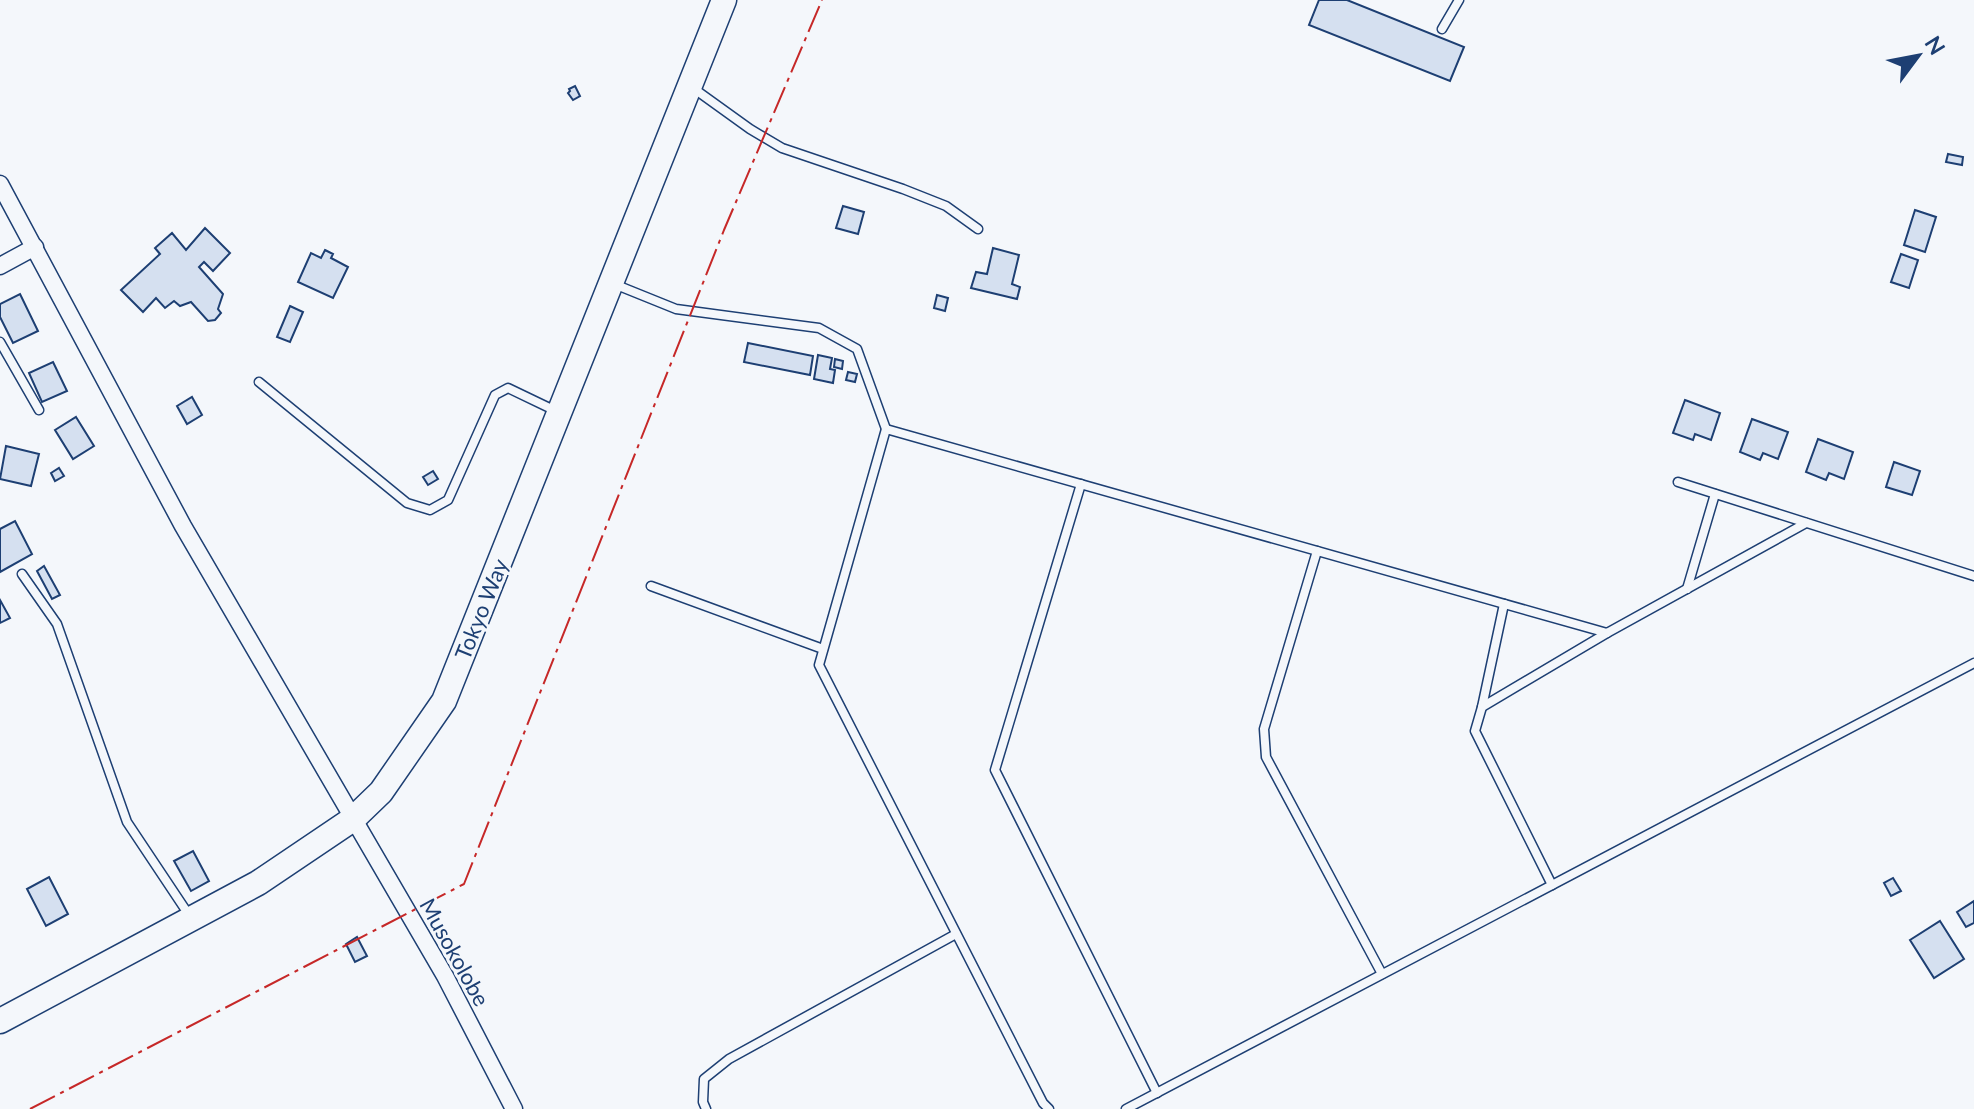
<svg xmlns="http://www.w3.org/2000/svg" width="1974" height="1109" viewBox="0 0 1974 1109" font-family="Lato,sans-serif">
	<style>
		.building { fill: #d5e0f0; stroke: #1d3f73; stroke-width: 2 }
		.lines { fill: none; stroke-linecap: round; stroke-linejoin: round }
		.lane-casing { stroke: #1d3f73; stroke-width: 11 }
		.street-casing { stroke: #1d3f73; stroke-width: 19 }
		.secondary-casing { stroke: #1d3f73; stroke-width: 27 }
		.lane { stroke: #f4f7fb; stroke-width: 8 }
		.street { stroke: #f4f7fb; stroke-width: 16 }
		.secondary { stroke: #f4f7fb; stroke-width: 24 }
		.power { stroke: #c62828; stroke-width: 2; stroke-dasharray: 28 6 4 6; stroke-linecap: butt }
		.labels { text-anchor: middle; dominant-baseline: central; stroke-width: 6; stroke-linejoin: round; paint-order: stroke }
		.street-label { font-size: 22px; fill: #1d3f73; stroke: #f4f7fb }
	</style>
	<rect width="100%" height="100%" fill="#f4f7fb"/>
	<g class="building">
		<path d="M1319,0H1347L1464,47L1450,81L1309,25Z"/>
		<path d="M575,86L580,96L573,100L568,93L570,91L569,89Z"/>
		<path d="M1948,154L1963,157L1962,165L1946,162Z"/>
		<path d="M843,206L864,212L858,234L836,228Z"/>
		<path d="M1915,210L1936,217L1925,252L1904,245Z"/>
		<path d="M205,228L230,253L213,271L204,262L199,267L223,294L218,309L221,313L215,320L208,321L191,302L180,306L174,301L165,308L156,298L143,312L121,290L160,254L155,248L172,233L186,250Z"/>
		<path d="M993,248L1019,255L1012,284L1020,287L1017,299L971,288L976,272L987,274Z"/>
		<path d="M325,250L333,254L331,258L348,267L333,298L298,282L311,253L321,258Z"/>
		<path d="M1901,254L1918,260L1909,288L1891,282Z"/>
		<path d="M20,294L38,331L13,343L0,317V304Z"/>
		<path d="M937,295L948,298L945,311L934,308Z"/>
		<path d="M290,306L303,312L290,342L277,337Z"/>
		<path d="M748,343L813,356L810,375L744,362Z"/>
		<path d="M818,355L832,358L830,369L835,370L833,383L814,379Z"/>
		<path d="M835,359L843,361L842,369L834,367Z"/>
		<path d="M53,362L67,391L42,402L29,373Z"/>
		<path d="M848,372L857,374L855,382L846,380Z"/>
		<path d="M192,397L202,415L187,424L177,406Z"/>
		<path d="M1685,400L1720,413L1711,440L1695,434L1693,440L1673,433Z"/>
		<path d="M76,417L94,446L73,459L55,430Z"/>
		<path d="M1752,419L1788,432L1778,459L1763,453L1760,460L1740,452Z"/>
		<path d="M1818,439L1853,452L1844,479L1829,473L1826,480L1806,472Z"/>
		<path d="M6,446L39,454L31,486L0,479Z"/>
		<path d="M1894,462L1920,471L1912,495L1886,487Z"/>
		<path d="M59,468L64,476L55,481L51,473Z"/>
		<path d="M433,471L438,479L428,485L423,477Z"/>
		<path d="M15,521L32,554L0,572V529Z"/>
		<path d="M44,566L60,595L52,599L37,571Z"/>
		<path d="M0,600L10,618L0,623Z"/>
		<path d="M193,851L209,881L191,891L174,861Z"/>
		<path d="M49,877L68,914L46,926L27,889Z"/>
		<path d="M1893,878L1901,891L1891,896L1884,883Z"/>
		<path d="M1974,901V923L1966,927L1957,912Z"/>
		<path d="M1940,921L1964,959L1934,978L1910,940Z"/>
		<path d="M357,937L367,956L355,962L346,944Z"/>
	</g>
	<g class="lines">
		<defs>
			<g id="lane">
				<path d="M1442,29L1459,0"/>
				<path d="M693,88L750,129L782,148L903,189L946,206L978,229"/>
				<path d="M614,284L676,309L819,328L857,349L886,429"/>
				<path d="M0,342L39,410"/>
				<path d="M259,382L407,503L430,510L448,500L495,395L508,388L558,412"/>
				<path d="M1678,482L1974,576"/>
				<path d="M1081,484L995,770L1157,1093"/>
				<path d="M1317,551L1264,729L1266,757L1382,974"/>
				<path d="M22,574L57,624L127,822L189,915"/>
				<path d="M651,586L823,649"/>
				<path d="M1687,589L1715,494"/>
				<path d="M1482,707L1504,604"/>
				<path d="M1552,885L1475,731L1482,707L1607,633"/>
				<path d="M706,1109L703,1102L704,1079L729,1059L956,934"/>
				<path d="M1049,1109L1043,1103L819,665L886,429L1607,633L1806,523"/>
				<path d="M1126,1109L1974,663"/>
			</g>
			<g id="street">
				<path d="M0,184L183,526L445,976L514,1109"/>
				<path d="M0,266L35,247"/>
			</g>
			<path id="secondary" d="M0,1021L258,883L353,819L381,792L444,701L724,0"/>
		</defs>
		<use href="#lane" class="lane-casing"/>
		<use href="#street" class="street-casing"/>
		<use href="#secondary" class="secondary-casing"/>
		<use href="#lane" class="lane"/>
		<use href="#street" class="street"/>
		<use href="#secondary" class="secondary"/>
		<path class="power" d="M30,1109L464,884L724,230L822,0"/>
	</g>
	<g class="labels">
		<g class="street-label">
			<text transform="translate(481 609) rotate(-68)">Tokyo Way</text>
			<text transform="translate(455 952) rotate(61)">Musokolobe</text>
		</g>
	</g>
	<g transform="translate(1918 56) rotate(58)" stroke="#f4f7fb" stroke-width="6" paint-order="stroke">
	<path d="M0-6L14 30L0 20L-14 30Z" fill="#1d3f73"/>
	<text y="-12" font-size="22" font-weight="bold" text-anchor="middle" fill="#1d3f73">N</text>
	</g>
</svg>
